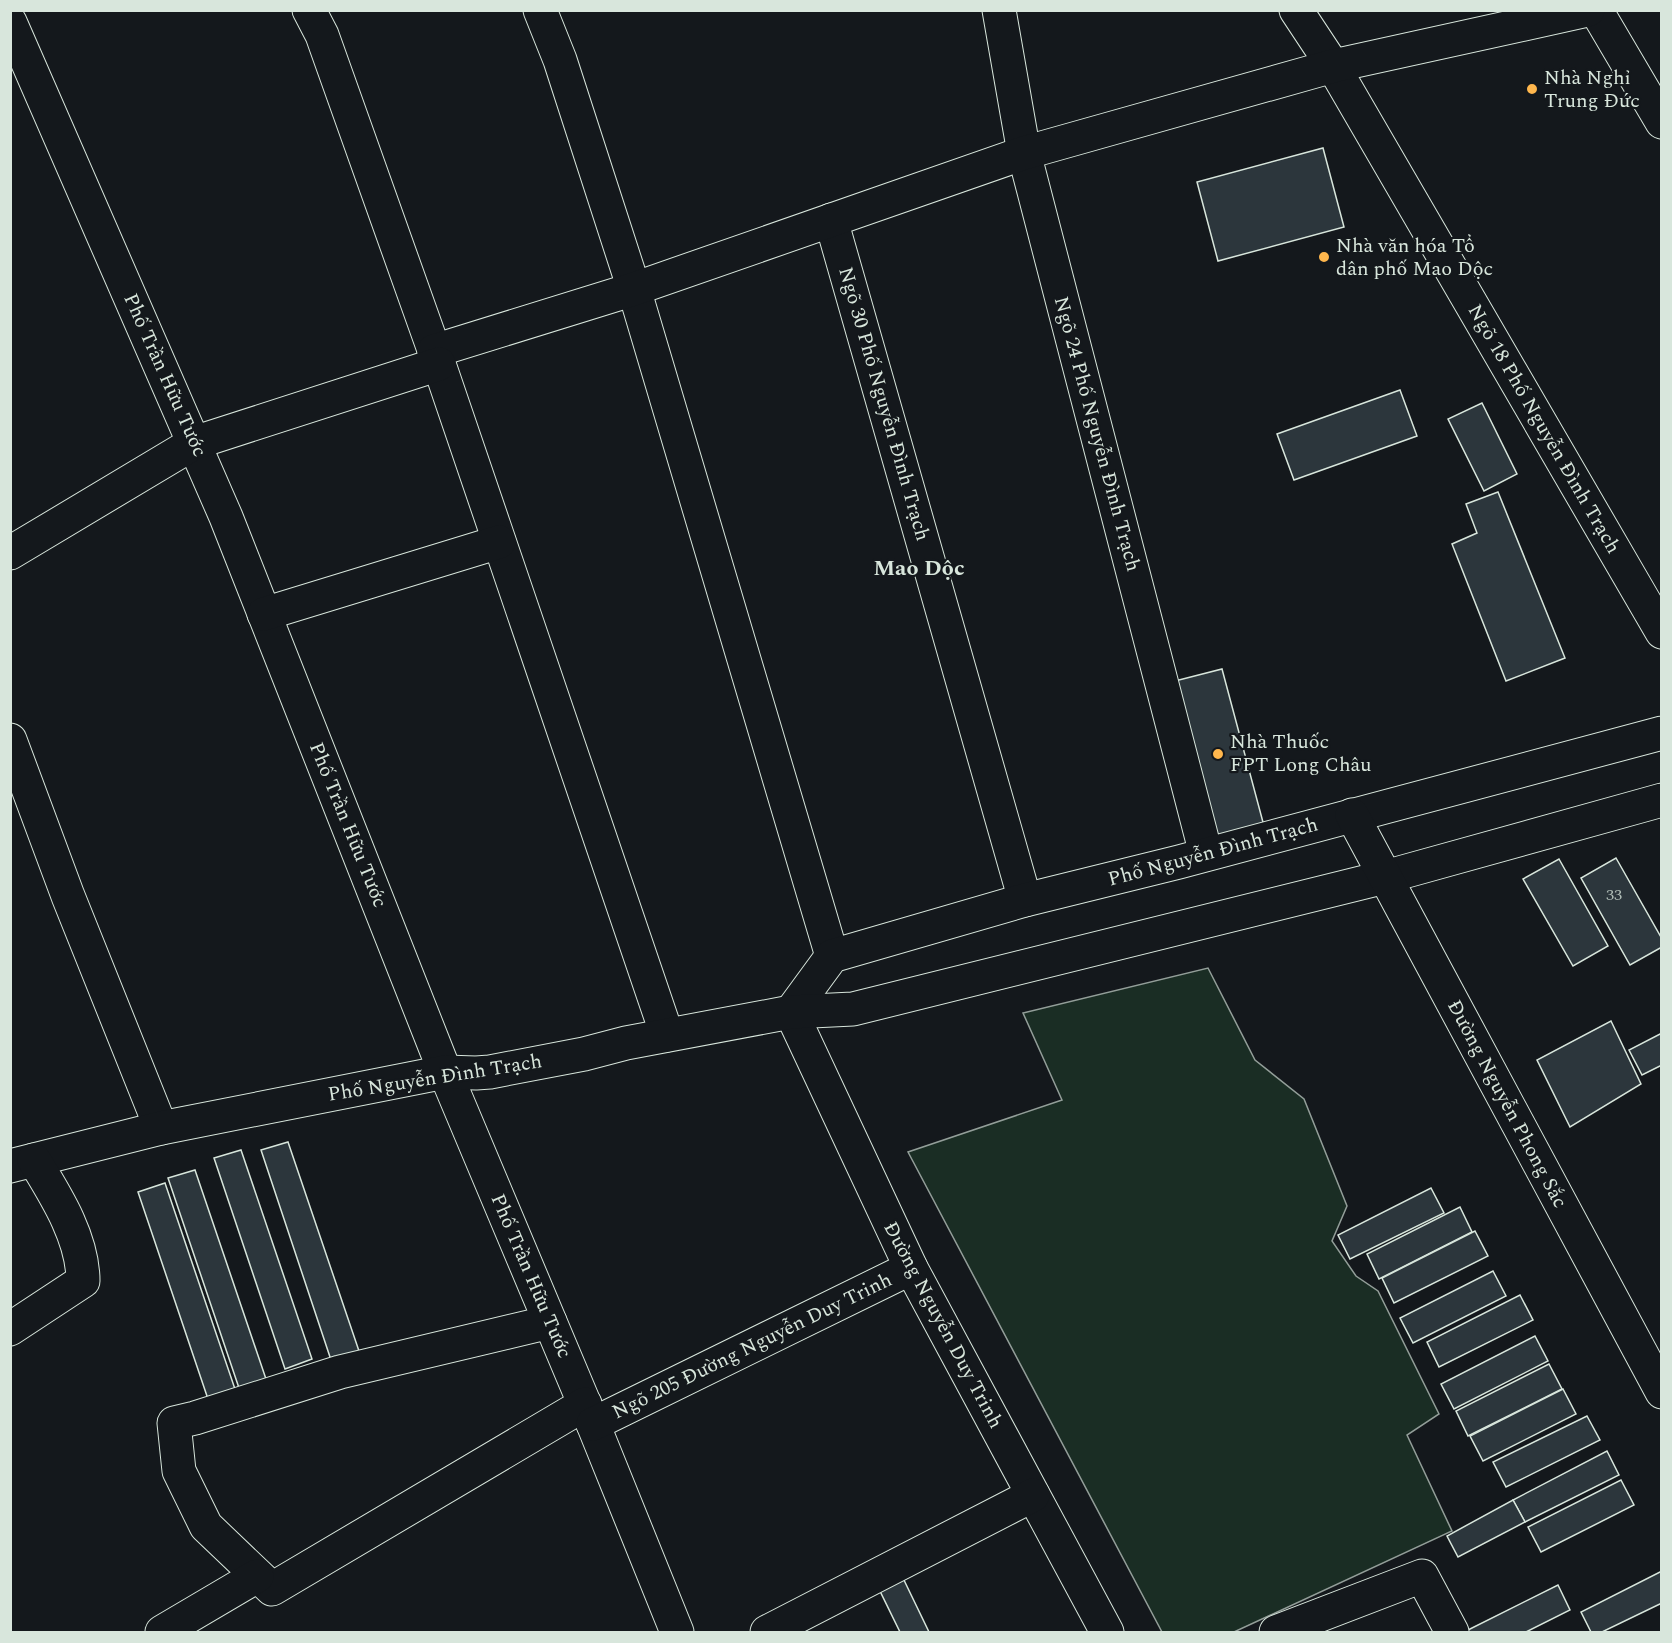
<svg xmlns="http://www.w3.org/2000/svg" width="1672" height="1643" viewBox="0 0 1672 1643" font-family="Spectral,serif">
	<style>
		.green { fill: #1a2d24; stroke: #939e99; stroke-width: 1.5 }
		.building { fill: #2c363c; stroke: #d8e6dc; stroke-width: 1.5 }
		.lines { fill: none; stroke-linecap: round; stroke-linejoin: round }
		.minor-casing { stroke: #d8e6dc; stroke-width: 35 }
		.major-casing { stroke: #d8e6dc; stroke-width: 35 }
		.minor { stroke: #14181c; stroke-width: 33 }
		.major { stroke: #14181c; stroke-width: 33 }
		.poi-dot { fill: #ffb74d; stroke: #14181c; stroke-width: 2 }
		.labels { text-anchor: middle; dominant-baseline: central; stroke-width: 4.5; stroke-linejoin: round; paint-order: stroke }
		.number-label { font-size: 16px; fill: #adbab4 }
		.poi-label { font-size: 20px; fill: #d8e6dc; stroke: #14181c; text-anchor: start }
		.street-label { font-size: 20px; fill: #d8e6dc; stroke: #14181c }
		.quarter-label { font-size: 22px; font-weight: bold; fill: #d8e6dc; stroke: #14181c }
	</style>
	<rect width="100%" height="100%" fill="#14181c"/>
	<path class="green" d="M1208,968L1255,1060L1304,1099L1347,1206L1332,1241L1356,1276L1378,1291L1439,1414L1407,1435L1452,1531L1234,1632H1162L908,1152L1062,1100L1023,1013Z"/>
	<g class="building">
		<path d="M1323,148L1344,227L1218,261L1197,182Z"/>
		<path d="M1400,390L1417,436L1294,480L1277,434Z"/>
		<path d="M1482,403L1517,474L1484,491L1448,419Z"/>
		<path d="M1498,492L1565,658L1506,681L1452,544L1477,533L1466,504Z"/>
		<path d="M1222,669L1264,826L1214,840L1171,682Z"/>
		<path d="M1616,858L1662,939V947L1630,965L1581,878Z"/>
		<path d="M1559,859L1608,946L1573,966L1523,879Z"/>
		<path d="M1611,1021L1641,1084L1570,1127L1537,1060Z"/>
		<path d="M1662,1033V1065L1642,1075L1629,1050Z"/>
		<path d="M288,1142L359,1351L331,1360L261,1150Z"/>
		<path d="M241,1150L312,1359L285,1369L214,1158Z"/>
		<path d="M195,1170L266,1379L239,1388L168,1178Z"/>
		<path d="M165,1183L236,1392L209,1402L138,1192Z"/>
		<path d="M1431,1188L1444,1213L1350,1259L1338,1235Z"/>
		<path d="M1460,1207L1472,1232L1379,1279L1367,1254Z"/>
		<path d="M1475,1231L1488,1256L1394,1303L1382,1278Z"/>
		<path d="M1493,1271L1506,1296L1413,1343L1400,1318Z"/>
		<path d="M1520,1295L1533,1320L1439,1367L1427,1342Z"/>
		<path d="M1535,1336L1548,1361L1454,1409L1441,1384Z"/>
		<path d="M1549,1364L1562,1389L1468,1436L1456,1411Z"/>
		<path d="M1563,1389L1576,1414L1483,1461L1470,1436Z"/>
		<path d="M1587,1416L1600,1440L1506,1487L1493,1462Z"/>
		<path d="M1607,1451L1619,1475L1525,1522L1513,1500Z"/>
		<path d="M1621,1480L1634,1505L1541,1552L1528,1527Z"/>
		<path d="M1513,1500L1525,1522L1458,1557L1447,1536Z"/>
		<path d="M1662,1571V1603L1602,1632H1591L1581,1612Z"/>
		<path d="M902,1576L929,1632H900L878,1587Z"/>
		<path d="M1558,1585L1570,1610L1526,1632H1464Z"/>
	</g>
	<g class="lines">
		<defs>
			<g id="minor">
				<path d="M309,10L322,35L439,364L667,1035"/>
				<path d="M540,10L560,60L634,289L832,956"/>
				<path d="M999,10L1024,153L1206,854"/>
				<path d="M1296,10L1333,66L1662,632"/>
				<path d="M1596,10L1662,122"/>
				<path d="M10,22L226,517L445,1072L593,1424L677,1632"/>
				<path d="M831,220L1025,900"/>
				<path d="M434,351L634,289L1024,153L1333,66L1588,10"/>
				<path d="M10,553L194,443L439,364"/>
				<path d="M264,614L499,542"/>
				<path d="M10,740L68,896L161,1128"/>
				<path d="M791,1012L832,956L1025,900L1179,862L1662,733"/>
				<path d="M791,1012L911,1268L1107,1632"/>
				<path d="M10,1166L161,1128L445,1072L476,1073L490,1072L584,1054L626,1043L791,1012L853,1009L1385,877L1662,800"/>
				<path d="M550,1322L340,1372L195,1418L174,1423L179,1471L206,1526L272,1589L585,1404"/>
				<path d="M10,1329L83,1281C83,1238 56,1196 34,1160"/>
				<path d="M593,1424L911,1268"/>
				<path d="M162,1632L257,1576"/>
				<path d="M767,1632L1033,1495"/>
				<path d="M1276,1632L1422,1576L1452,1632"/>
			</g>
			<path id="major" d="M1352,815L1662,1392"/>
		</defs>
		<use href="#minor" class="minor-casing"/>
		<use href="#major" class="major-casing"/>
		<use href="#minor" class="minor"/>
		<use href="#major" class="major"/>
	</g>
	<g class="poi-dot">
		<circle cx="1532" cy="89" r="6"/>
		<circle cx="1324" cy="257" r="6"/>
		<circle cx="1218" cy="754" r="6"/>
	</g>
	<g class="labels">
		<g class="number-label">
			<text x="1614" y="895">33</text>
		</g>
		<g class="poi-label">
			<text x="1544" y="78">Nhà Nghỉ<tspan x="1544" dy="23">Trung Đức</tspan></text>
			<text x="1336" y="246">Nhà văn hóa Tổ<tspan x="1336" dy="23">dân phố Mao Dộc</tspan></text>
			<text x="1230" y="742">Nhà Thuốc<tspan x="1230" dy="23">FPT Long Châu</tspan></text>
		</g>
		<g class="street-label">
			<text transform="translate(165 375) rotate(66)">Phố Trần Hữu Tước</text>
			<text transform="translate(884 404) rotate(74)">Ngõ 30 Phố Nguyễn Đình Trạch</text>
			<text transform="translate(1544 429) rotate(60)">Ngõ 18 Phố Nguyễn Đình Trạch</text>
			<text transform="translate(1097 434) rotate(75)">Ngõ 24 Phố Nguyễn Đình Trạch</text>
			<text transform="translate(348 825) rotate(68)">Phố Trần Hữu Tước</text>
			<text transform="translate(1213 852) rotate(-15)">Phố Nguyễn Đình Trạch</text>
			<text transform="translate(435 1078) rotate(-9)">Phố Nguyễn Đình Trạch</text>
			<text transform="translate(1507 1104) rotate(62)">Đường Nguyễn Phong Sắc</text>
			<text transform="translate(531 1276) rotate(67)">Phố Trần Hữu Tước</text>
			<text transform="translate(943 1325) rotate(62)">Đường Nguyễn Duy Trinh</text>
			<text transform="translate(752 1346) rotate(-26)">Ngõ 205 Đường Nguyễn Duy Trinh</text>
		</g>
		<g class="quarter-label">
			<text x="919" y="568">Mao Dộc</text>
		</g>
	</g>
	<rect width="1672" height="1643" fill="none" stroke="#d8e6dc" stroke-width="24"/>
</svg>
